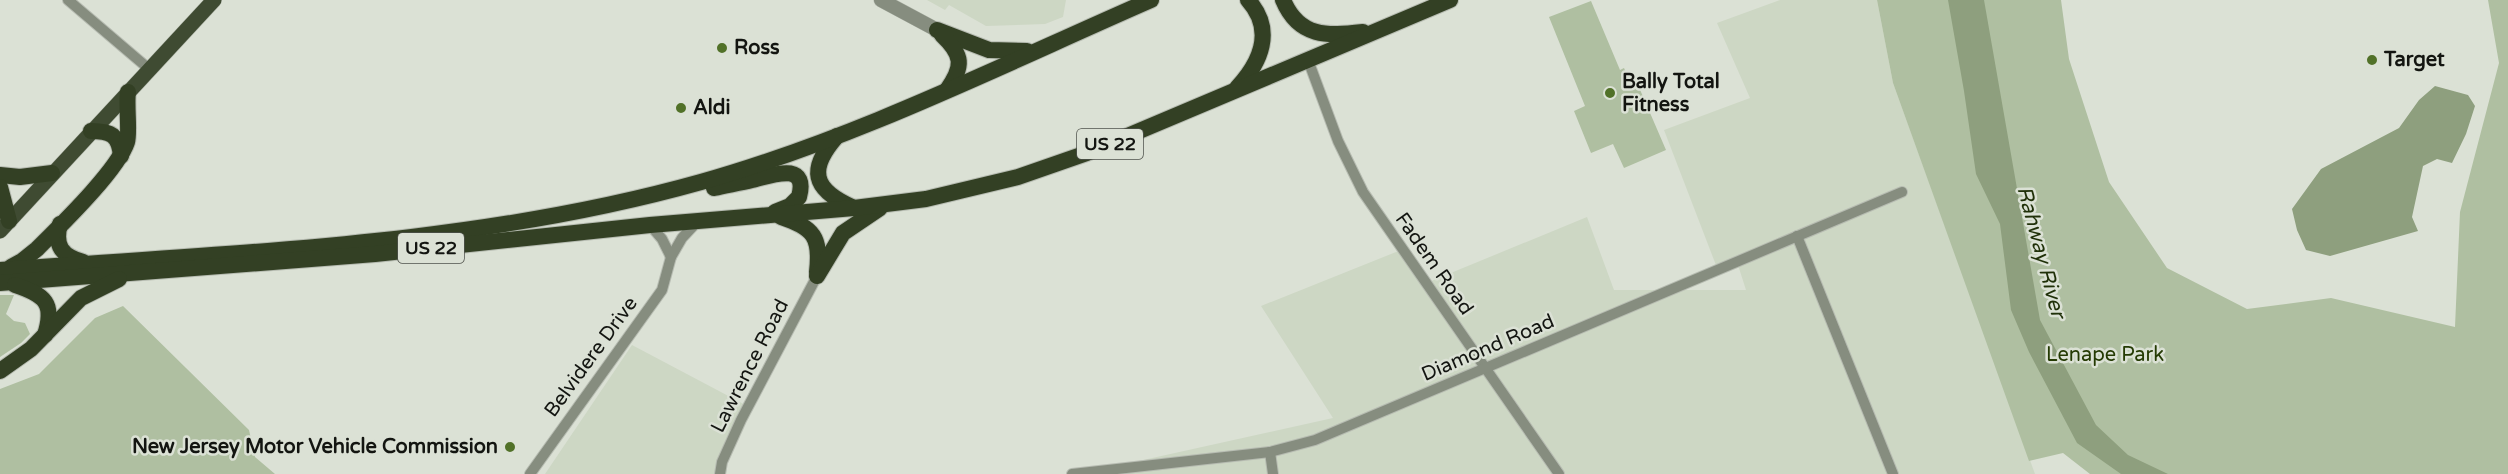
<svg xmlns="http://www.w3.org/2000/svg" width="2508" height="474" viewBox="0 0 2508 474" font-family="'Varela Round',sans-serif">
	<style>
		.built { fill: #cdd7c4 }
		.green { fill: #afbfa1 }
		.water { fill: #8e9f7e }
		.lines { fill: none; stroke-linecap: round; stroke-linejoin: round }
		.minor-casing { stroke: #b7bcb2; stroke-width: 12 }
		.tertiary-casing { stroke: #b7bcb2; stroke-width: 15 }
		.primary-casing { stroke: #b7bcb2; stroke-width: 16 }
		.trunk-casing { stroke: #b7bcb2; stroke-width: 18 }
		.minor { stroke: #868d7f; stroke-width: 10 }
		.tertiary { stroke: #868d7f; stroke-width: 14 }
		.primary { stroke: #3f4b32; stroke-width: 15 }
		.trunk { stroke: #334024; stroke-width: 16 }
		.poi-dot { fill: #517128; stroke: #dbe1d5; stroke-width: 2 }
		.labels { text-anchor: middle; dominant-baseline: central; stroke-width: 5; stroke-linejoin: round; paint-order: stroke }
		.shield { fill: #dbe1d5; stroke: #4f524c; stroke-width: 1.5 }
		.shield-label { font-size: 18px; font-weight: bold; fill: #131511 }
		.poi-label { font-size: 20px; font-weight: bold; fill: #131511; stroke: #dbe1d5; text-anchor: start }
		.street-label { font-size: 20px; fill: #131511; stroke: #dbe1d5 }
		.park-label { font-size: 20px; fill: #243a03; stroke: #dbe1d5 }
		.water-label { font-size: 21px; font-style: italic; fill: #1f3008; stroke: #dbe1d5 }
	</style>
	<rect width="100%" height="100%" fill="#dbe1d5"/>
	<g class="built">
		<path d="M927,0H1066L1063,17L1045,24L986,26L949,5L945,10Z"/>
		<path d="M1780,0H1877L1893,83L2035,474H1080L1333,418L1261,306L1401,250L1424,284L1587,217L1614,290H1746L1738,265L1719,273L1664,130L1750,98L1717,23Z"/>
		<path d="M632,345L753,409L728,456L726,474H545Z"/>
	</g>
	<g class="green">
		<path d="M1877,0H2061L2069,59L2109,182L2167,268L2247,309L2331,298L2455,327L2460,212L2499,63L2488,0H2508V474H2090L2063,453L2029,461L1893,83Z"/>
		<path d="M1591,1L1620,70L1624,68L1629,80L1635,78L1666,150L1624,168L1613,144L1591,153L1574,111L1585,106L1549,17Z"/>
		<path d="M0,295H14L6,314L14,321L25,323L30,334L21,343L0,357Z"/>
		<path d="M123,306L249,430L255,457L275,474H0V389L39,374L95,318Z"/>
	</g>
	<g class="water">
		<path d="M1948,0H1984L2040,320L2096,425L2128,455L2168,474H2121L2077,443L2029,352L2011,310L2000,224L1976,174L1964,91Z"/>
		<path d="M2435,86L2468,95L2475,106L2466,134L2452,163L2437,159L2423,166L2412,217L2418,231L2330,256L2306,250L2297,230L2292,209L2321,169L2399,128L2419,100Z"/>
	</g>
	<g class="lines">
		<defs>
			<g id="minor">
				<path d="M68,0L149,69"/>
				<path d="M1308,60L1338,141L1363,192L1559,474"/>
				<path d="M650,225L662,239L671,257"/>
				<path d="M1797,236L1893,474"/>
				<path d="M1270,452L1273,474"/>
				<path d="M530,474L662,290L671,257L682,238L698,221"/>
				<path d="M720,474L722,462L741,420L817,276"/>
				<path d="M1072,474L1270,452L1315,440L1902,192"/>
			</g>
			<path id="tertiary" d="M881,0L937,30"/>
			<path id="primary" d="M0,231L214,0"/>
			<g id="trunk">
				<path d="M1283,0C1299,38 1327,36 1363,32"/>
				<path d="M937,30L989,50L1027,51"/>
				<path d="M942,35C963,55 964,66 947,90"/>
				<path d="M1237,88C1261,62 1275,30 1248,0"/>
				<path d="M91,131C111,131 119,135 121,156"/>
				<path d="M837,136C808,169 812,189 852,207"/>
				<path d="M0,175L20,177L52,173"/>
				<path d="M0,187L9,221"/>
				<path d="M714,188C727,185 740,183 752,180C770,176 809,160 799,197L790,206L775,212"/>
				<path d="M781,217C814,228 821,237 817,272"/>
				<path d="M60,224C54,246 62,256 83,262"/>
				<path d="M11,267L22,261L37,249C60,226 118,170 127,142C130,133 126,105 128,92"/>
				<path d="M0,270C235,252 473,246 701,182C857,138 1004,64 1151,0"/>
				<path d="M817,276L843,233L880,208"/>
				<path d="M0,283L375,254L650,225L854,208L926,199L1018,177L1087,153L1450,0"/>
				<path d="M15,285C45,295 55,303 45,335"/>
				<path d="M0,371L31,349L81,298L119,279"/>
			</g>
		</defs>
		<use href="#minor" class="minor-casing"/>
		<use href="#tertiary" class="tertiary-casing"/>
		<use href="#primary" class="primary-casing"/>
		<use href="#trunk" class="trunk-casing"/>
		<use href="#minor" class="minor"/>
		<use href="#tertiary" class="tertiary"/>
		<use href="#primary" class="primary"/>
		<use href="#trunk" class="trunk"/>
	</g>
	<g class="poi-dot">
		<circle cx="722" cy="48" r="6"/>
		<circle cx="2372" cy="60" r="6"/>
		<circle cx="1610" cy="93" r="6"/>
		<circle cx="681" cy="108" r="6"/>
		<circle cx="510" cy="447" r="6"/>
	</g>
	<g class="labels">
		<g class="shield">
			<rect x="1077" y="129" width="66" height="30" rx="4.5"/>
			<rect x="398" y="233" width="66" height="30" rx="4.5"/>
		</g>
		<g class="shield-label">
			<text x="1110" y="144">US 22</text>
			<text x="431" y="248">US 22</text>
		</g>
		<g class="poi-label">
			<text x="734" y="48">Ross</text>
			<text x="2384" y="60">Target</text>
			<text x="1622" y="82">Bally Total<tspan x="1622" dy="23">Fitness</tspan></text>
			<text x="693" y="108">Aldi</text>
			<text x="498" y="447" text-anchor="end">New Jersey Motor Vehicle Commission</text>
		</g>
		<g class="street-label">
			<text transform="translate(1434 264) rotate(55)">Fadem Road</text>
			<text transform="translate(1488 348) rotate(-23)">Diamond Road</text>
			<text transform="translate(591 357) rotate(-54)">Belvidere Drive</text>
			<text transform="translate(750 366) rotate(-63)">Lawrence Road</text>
		</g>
		<g class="park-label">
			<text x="2105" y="355">Lenape Park</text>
		</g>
		<g class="water-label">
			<text transform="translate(2041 252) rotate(75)">Rahway River</text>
		</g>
	</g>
</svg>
